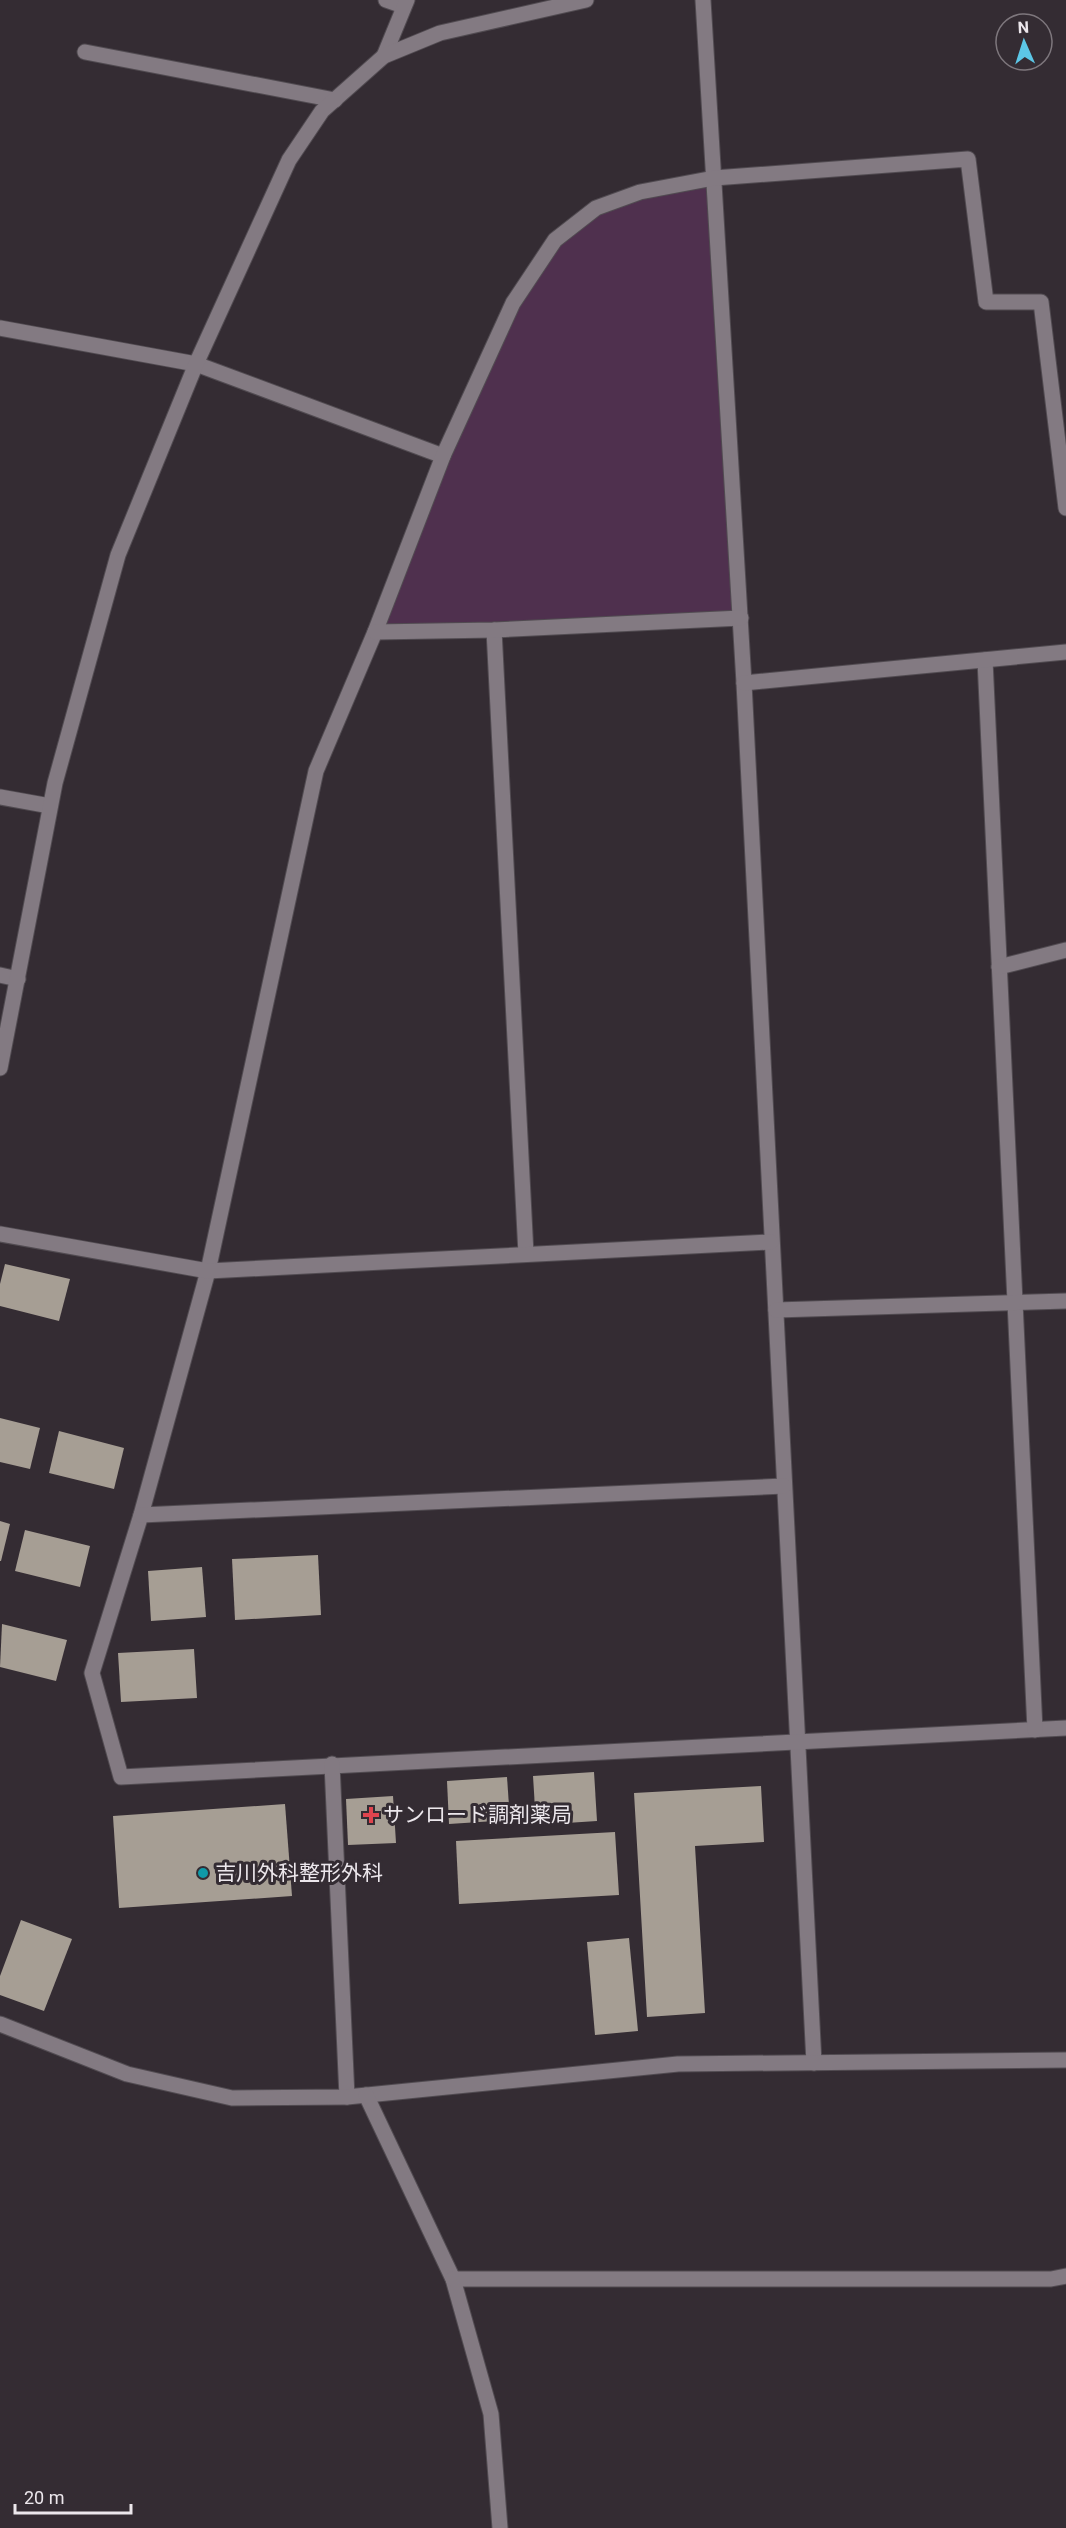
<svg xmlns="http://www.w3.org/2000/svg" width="1066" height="2528" viewBox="0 0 1066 2528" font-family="Roboto,'Noto Sans JP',sans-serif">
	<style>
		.green { fill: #4f304e }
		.building { fill: #a69e94 }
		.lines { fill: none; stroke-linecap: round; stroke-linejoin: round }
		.minor-casing { stroke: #514b51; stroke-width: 17 }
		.minor { stroke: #837a82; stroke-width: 15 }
		.health-dot { fill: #e0444e; stroke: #342c33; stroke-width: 2 }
		.culture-dot { fill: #0f9aa8; stroke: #342c33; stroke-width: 2 }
		.labels { text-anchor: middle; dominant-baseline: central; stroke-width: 6; stroke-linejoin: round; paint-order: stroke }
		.poi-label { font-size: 21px; fill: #ece7ec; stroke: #342c33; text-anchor: start }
	</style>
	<rect width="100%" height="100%" fill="#342c33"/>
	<path class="green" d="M714,178L741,618L375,632L513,303L555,240L596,208Z"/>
	<g class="building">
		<path d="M5,1264L70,1279L59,1321L0,1306V1284Z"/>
		<path d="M0,1418L40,1428L30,1469L0,1462Z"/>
		<path d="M59,1431L124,1448L114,1489L49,1473Z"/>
		<path d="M0,1521L10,1524L1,1561H0Z"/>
		<path d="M25,1530L90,1546L80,1587L15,1571Z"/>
		<path d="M318,1555L321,1615L235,1620L232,1559Z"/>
		<path d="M202,1567L206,1617L151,1621L148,1571Z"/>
		<path d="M2,1624L67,1640L56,1681L0,1667Z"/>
		<path d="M194,1649L197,1698L121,1702L118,1653Z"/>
		<path d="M594,1772L597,1821L536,1825L533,1776Z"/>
		<path d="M507,1777L510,1820L449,1824L447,1781Z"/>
		<path d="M761,1786L764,1842L695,1846L705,2013L647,2017L634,1793Z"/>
		<path d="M393,1796L396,1843L348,1845L346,1799Z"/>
		<path d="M285,1804L292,1896L119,1908L113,1816Z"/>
		<path d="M615,1832L619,1895L459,1904L456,1841Z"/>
		<path d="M21,1920L72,1939L44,2011L0,1995V1976Z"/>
		<path d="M629,1938L638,2031L595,2035L587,1942Z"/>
	</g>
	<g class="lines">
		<defs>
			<g id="minor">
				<path d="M386,0L403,6"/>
				<path d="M703,0L744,683L814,2063"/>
				<path d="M85,52L335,100"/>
				<path d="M384,56L407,0"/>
				<path d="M0,328L196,364L443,456"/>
				<path d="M1066,508L1041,302H986L968,159L714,178L640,192L596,208L555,240L513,303L443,456L375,632L316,771L208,1271L141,1515L92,1673L121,1777L1066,1728"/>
				<path d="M494,630L526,1254"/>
				<path d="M375,632L494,630L741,618"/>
				<path d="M985,660L1035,1730"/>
				<path d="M744,683L1066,652"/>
				<path d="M0,797L50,806"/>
				<path d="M999,967L1066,950"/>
				<path d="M0,975L18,979"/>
				<path d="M0,1068L55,783L118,555L196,364L289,160L322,111L384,56L440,33L586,0"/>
				<path d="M0,1234L208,1271L771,1242"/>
				<path d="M776,1310L1066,1301"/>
				<path d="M141,1515L784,1486"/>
				<path d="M332,1764L347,2097"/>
				<path d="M0,2024L127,2074L232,2098L347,2097L678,2064L1066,2060"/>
				<path d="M366,2095L453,2279L491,2414L500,2528"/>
				<path d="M453,2279H1051L1066,2276"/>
			</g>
		</defs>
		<use href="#minor" class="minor-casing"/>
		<use href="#minor" class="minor"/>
	</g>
	<path class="health-dot" d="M368 1806h6v6h6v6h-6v6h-6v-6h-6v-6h6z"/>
	<circle class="culture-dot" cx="203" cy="1873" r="6"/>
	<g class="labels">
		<g class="poi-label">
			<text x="383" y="1815">サンロード調剤薬局</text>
			<text x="215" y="1873">吉川外科整形外科</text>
		</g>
	</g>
	<g transform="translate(1024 42) rotate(357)"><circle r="28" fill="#342c33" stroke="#7e777d" stroke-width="1.5"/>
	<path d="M0-4.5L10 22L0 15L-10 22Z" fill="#5cc7e7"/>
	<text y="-9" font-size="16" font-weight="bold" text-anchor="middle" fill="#ece7ec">N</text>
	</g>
	<path d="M15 2504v9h116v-9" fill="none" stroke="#ece7ec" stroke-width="3"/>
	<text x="24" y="2504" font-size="18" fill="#ece7ec" stroke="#342c33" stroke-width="4.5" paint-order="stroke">20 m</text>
</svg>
